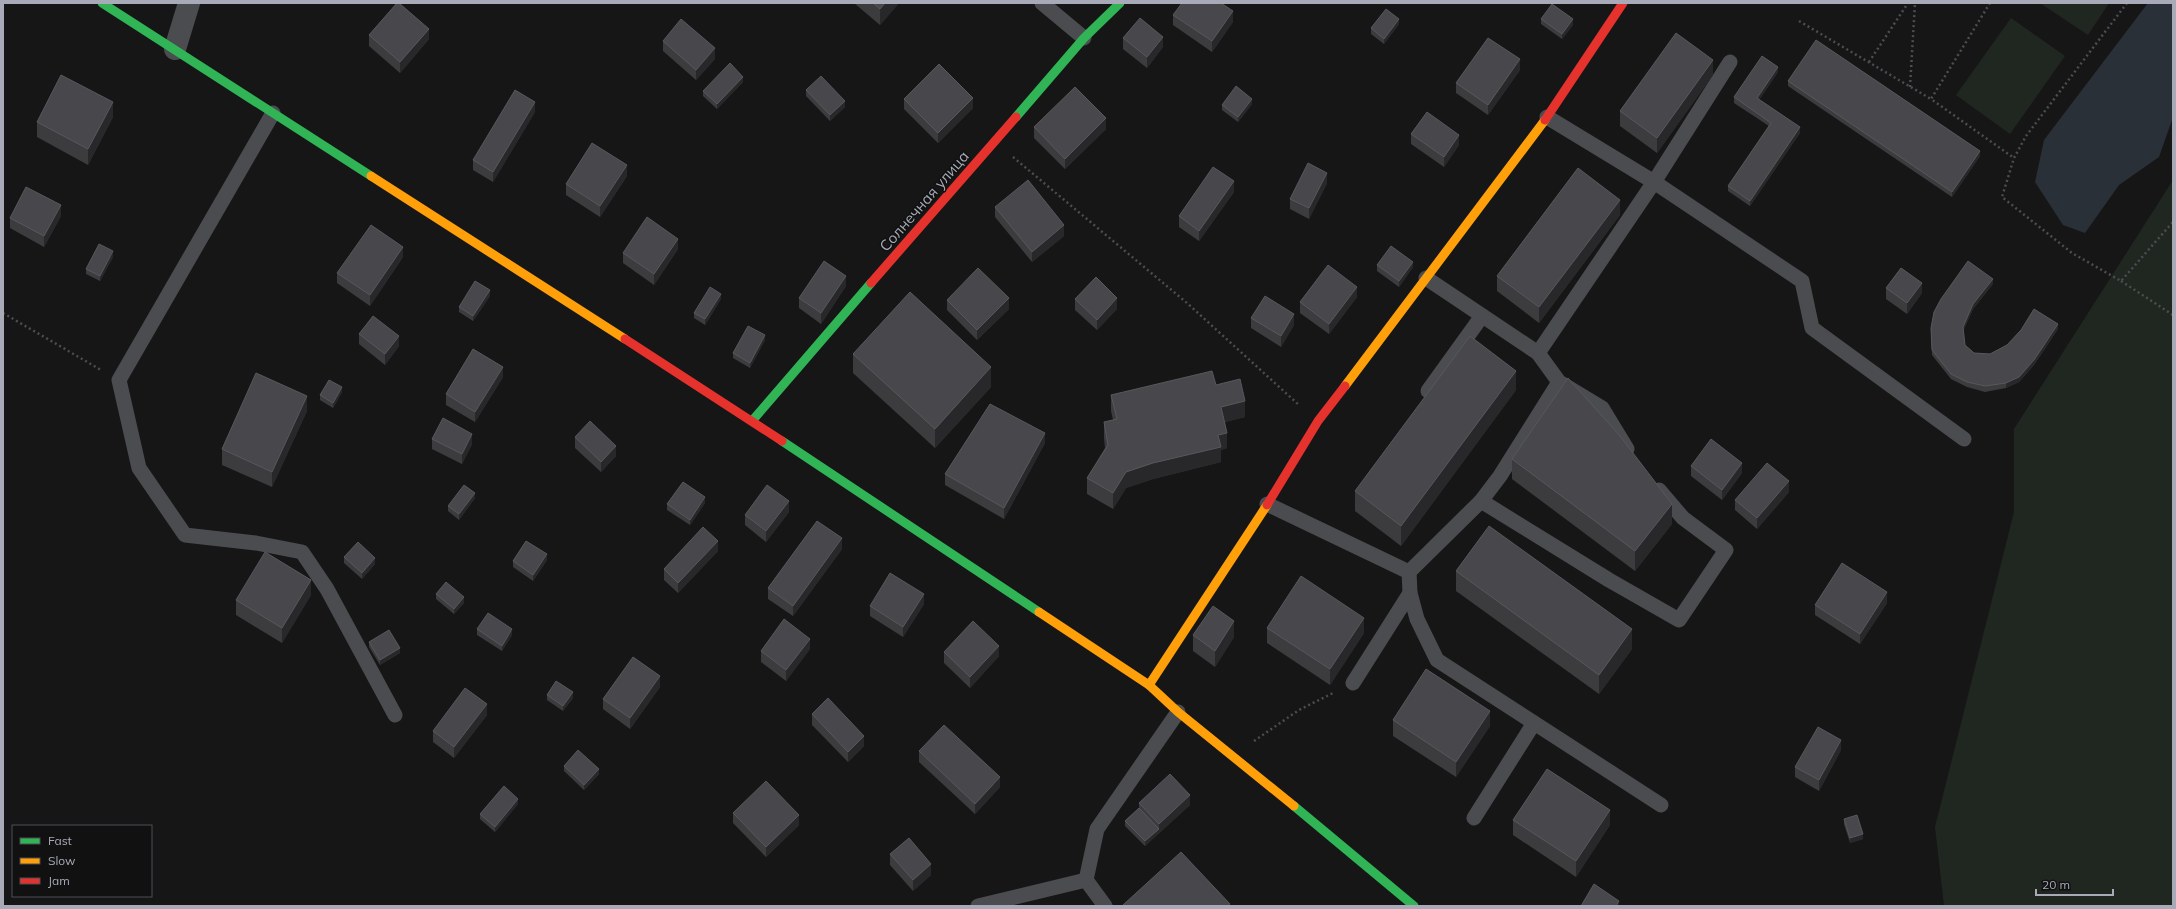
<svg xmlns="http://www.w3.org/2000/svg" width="2176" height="909" viewBox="0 0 2176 909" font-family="Mulish,sans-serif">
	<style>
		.green { fill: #202721 }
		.water { fill: #2a3038 }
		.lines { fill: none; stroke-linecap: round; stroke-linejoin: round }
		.path { stroke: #4c4d51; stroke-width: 2.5; stroke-dasharray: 2 3; stroke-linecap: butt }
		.lane { stroke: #4b4c4f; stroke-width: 15 }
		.street { stroke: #4b4c4f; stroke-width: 22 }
		.fast { stroke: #30b455; stroke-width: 9 }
		.slow { stroke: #ff9f0a; stroke-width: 9 }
		.jam { stroke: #e5322d; stroke-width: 9 }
		.wall { fill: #3c3c3f }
		.shaded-wall { fill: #28282a }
		.building { fill: #48484c; stroke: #57585d }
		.labels { text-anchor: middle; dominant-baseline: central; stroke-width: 3; stroke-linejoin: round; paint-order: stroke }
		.street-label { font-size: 15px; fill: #a8abb7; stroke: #111112 }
	</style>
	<rect width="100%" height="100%" fill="#161617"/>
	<g class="green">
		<path d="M2040,3H2109L2088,35Z"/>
		<path d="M2011,18L2065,56L2010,134L1956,95Z"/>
		<path d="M2173,180V906H1944L1935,827L2014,512V429Z"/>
	</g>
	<path class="water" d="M2148,3H2173V117L2159,157L2119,185L2085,233L2063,225L2035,182L2044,140Z"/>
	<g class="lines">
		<g class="path">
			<path d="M1990,3L1931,99L2014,158"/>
			<path d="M2127,3L2026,136L2014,158L2002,197L2072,253L2121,281L2173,222"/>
			<path d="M1799,21L1931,99"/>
			<path d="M1869,62L1908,3"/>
			<path d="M1910,87L1915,3"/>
			<path d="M1013,157L1187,303L1299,405"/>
			<path d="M2121,281L2173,315"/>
			<path d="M3,313L101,370"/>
			<path d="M1254,741L1299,710L1335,692"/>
		</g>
		<g class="lane">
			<path d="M1042,3L1084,38"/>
			<path d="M273,113L119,380L139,468L185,535L256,543L302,552L327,589L395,715"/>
			<path d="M1547,117L1654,182L1802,281L1812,328L1964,439"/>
			<path d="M1426,278L1538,353L1559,382L1602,408L1627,449"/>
			<path d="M1538,353L1654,182L1730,62"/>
			<path d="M1428,391L1482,316"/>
			<path d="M1481,501L1609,580L1679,620L1726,550L1683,518L1659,490"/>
			<path d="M1267,504L1409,572L1410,593L1417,619L1437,660L1661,805"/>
			<path d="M1409,572L1481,501L1500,476L1559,382"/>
			<path d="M1353,683L1410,593"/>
			<path d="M1474,818L1534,723"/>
			<path d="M1086,880L1105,906"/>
			<path d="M978,906L1086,880L1097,829L1178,712"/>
		</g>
		<path class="street" d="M175,49L189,3"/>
		<g class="fast">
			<path d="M102,3L371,176"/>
			<path d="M1016,117L1084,38L1120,3"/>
			<path d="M752,421L871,283"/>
			<path d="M782,441L1039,612"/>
			<path d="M1294,806L1414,906"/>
		</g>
		<g class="slow">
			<path d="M371,176L625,339"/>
			<path d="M1345,386L1545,120"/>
			<path d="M1039,612L1149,685L1178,712L1294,806"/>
			<path d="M1149,685L1267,505"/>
		</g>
		<g class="jam">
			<path d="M1545,120L1623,3"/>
			<path d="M871,283L1016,117"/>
			<path d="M625,339L782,441"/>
			<path d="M1267,505L1318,421L1345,386"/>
		</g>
	</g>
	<g class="wall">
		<path d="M854,3H899L880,25Z"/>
		<path d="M1173,15L1233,22L1212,52L1173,25Z"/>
		<path d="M1541,19L1573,25L1562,39L1541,24Z"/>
		<path d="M1399,24L1384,44L1371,34V28Z"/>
		<path d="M369,35L429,39L400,73L369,46Z"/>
		<path d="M1123,38L1163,47L1147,68L1123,49Z"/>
		<path d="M663,41L715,59L696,80L663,51Z"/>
		<path d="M1520,70L1488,115L1456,93V83Z"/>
		<path d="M1778,72L1759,100L1800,133L1750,206L1728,191V186L1769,126L1734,103V97Z"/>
		<path d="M1713,75L1657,153L1620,126V111Z"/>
		<path d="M1788,81L1980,156L1952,197L1788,86Z"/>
		<path d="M743,82L717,109L703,96V91Z"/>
		<path d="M806,90L845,107L830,121L806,96Z"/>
		<path d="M904,99L973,108L938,143L904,109Z"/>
		<path d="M1252,104L1238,122L1222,110V105Z"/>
		<path d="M535,112L493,182L473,170V160Z"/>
		<path d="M113,117L88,165L37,137V122Z"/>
		<path d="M1034,127L1106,129L1065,169L1034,138Z"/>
		<path d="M1411,134L1459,145L1444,167L1411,144Z"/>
		<path d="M627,176L600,217L566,195V184Z"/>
		<path d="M1327,183L1309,219L1290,209V199Z"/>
		<path d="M1234,192L1199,241L1179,227V216Z"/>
		<path d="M995,207L1064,236L1032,262L995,217Z"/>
		<path d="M1620,215L1539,323L1497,291V276Z"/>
		<path d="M61,216L44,247L10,228V218Z"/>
		<path d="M678,249L654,285L623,263V253Z"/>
		<path d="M113,257L100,281L86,274V269Z"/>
		<path d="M403,257L370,306L337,283V273Z"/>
		<path d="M1377,265L1413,267L1399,287L1377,271Z"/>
		<path d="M1993,284L1973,309L1963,331L1965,345L1974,353L1990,354L2058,329L2034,365L2019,382L2006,388L1985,392L1967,387L1951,379L1932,355L1931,328Z"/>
		<path d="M846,286L821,324L799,308V298Z"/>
		<path d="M1886,288L1922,293L1907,314L1886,299Z"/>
		<path d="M490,296L473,321L459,312V307Z"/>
		<path d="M1357,297L1329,334L1300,313V302Z"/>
		<path d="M721,299L705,325L694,318V313Z"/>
		<path d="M1075,299L1117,309L1097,330L1075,310Z"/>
		<path d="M947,300L1009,309L977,340L947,310Z"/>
		<path d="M1251,318L1294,325L1281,347L1251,328Z"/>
		<path d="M359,334L399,346L385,365L359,344Z"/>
		<path d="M765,340L750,368L733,358V353Z"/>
		<path d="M853,354L991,387L935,448L853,373Z"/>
		<path d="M503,377L475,422L446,405V394Z"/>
		<path d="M1216,385L1245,417L1225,422L1227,448L1221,450V462L1153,479L1126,488L1113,509L1087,494V478L1105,448L1104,438V422L1113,420L1111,411V395Z"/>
		<path d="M1516,390L1401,546L1355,511V491Z"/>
		<path d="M342,392L333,408L320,400V395Z"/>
		<path d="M307,411L272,487L222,465V449Z"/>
		<path d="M575,437L616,456L601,472L575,448Z"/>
		<path d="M432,439L472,444L462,464L432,449Z"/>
		<path d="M1045,443L1004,519L945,485V474Z"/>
		<path d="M1512,459L1672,524L1635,571L1512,479Z"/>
		<path d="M1691,466L1742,473L1722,500L1691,476Z"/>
		<path d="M1789,492L1757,529L1735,510V500Z"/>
		<path d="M475,498L459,520L448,511V506Z"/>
		<path d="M705,503L690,525L667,510V504Z"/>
		<path d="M789,512L766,542L745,525V515Z"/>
		<path d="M842,549L793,616L768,599V588Z"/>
		<path d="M718,551L678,593L664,580V569Z"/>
		<path d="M344,557L375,564L362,579L344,563Z"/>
		<path d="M547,560L533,581L513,567V561Z"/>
		<path d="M1456,571L1632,649L1599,694L1456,591Z"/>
		<path d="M436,594L464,603L454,614L436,599Z"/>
		<path d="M311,595L282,643L236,615V600Z"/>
		<path d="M1887,603L1860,644L1815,615V605Z"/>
		<path d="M924,604L903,637L870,616V606Z"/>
		<path d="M1267,628L1364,633L1330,685L1267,643Z"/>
		<path d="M477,629L512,635L502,651L477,635Z"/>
		<path d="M1193,635L1234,637L1215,667L1193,651Z"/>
		<path d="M369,642L400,653L380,665L369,647Z"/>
		<path d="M810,649L786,681L761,662V651Z"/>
		<path d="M944,652L999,656L970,688L944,663Z"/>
		<path d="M660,687L630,729L603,709V699Z"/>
		<path d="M547,695L573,698L563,711L547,700Z"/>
		<path d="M812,714L864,746L848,762L812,725Z"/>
		<path d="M487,715L454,758L433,742V731Z"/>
		<path d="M1393,720L1490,726L1456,777L1393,736Z"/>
		<path d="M1841,750L1819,791L1795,777V767Z"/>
		<path d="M919,751L1000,787L975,814L919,762Z"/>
		<path d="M564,766L599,774L584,790L564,771Z"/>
		<path d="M1139,803L1190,805L1145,846L1125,826V821L1139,808Z"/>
		<path d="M518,804L495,832L480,819V814Z"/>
		<path d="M733,813L799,825L766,857L733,823Z"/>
		<path d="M1844,819L1863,839L1850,843L1844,824Z"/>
		<path d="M1513,820L1610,825L1576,877L1513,835Z"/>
		<path d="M890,854L931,875L913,891L890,865Z"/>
	</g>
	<g class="shaded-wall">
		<path d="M885,3H899L880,25V9Z"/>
		<path d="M1233,11V22L1212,52V41Z"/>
		<path d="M1399,19V24L1384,44V39Z"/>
		<path d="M1573,19V25L1562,39V34Z"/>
		<path d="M429,29V39L400,73V62Z"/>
		<path d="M1163,37V47L1147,68V57Z"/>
		<path d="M715,48V59L696,80V70Z"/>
		<path d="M1520,59V70L1488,115V105Z"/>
		<path d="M1713,60V75L1657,153V138Z"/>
		<path d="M1778,67V72L1757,103V98Z"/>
		<path d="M743,77V82L717,109V104Z"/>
		<path d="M973,98V108L938,143V133Z"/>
		<path d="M1252,99V104L1238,122V117Z"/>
		<path d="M845,101V107L830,121V115Z"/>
		<path d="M113,102V117L88,165V149Z"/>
		<path d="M535,102V112L493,182V172Z"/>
		<path d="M1106,118V129L1065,169V159Z"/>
		<path d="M1800,127V133L1750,206V201Z"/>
		<path d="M1459,135V145L1444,167V157Z"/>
		<path d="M1980,151V156L1952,197V192Z"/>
		<path d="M627,165V176L600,217V206Z"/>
		<path d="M1327,173V183L1309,219V208Z"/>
		<path d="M1234,181V192L1199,241V231Z"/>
		<path d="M1620,200V215L1539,323V307Z"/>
		<path d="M61,205V216L44,247V236Z"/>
		<path d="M1064,225V236L1032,262V252Z"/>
		<path d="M678,239V249L654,285V274Z"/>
		<path d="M403,247V257L370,306V295Z"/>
		<path d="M113,251V257L100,281V276Z"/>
		<path d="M1413,262V267L1399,287V281Z"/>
		<path d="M846,276V286L821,324V313Z"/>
		<path d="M1993,279V284L1973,309L1963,332V327L1973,304Z"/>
		<path d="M1922,283V293L1907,314V303Z"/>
		<path d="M1357,287V297L1329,334V324Z"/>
		<path d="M490,290V296L473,321V316Z"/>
		<path d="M721,294V299L705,325V319Z"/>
		<path d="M1009,298V309L977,340V330Z"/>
		<path d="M1117,298V309L1097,330V320Z"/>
		<path d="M1294,314V325L1281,347V336Z"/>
		<path d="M2058,324V329L2034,365L2019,382L2006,388V383Z"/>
		<path d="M765,335V340L750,368V363Z"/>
		<path d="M399,336V346L385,365V354Z"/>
		<path d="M503,367V377L475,422V412Z"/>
		<path d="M991,367V387L935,448V429Z"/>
		<path d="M1516,371V390L1401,546V526Z"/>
		<path d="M342,387V392L333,408V403Z"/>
		<path d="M307,396V411L272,487V472Z"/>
		<path d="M1245,401V417L1221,423V407Z"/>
		<path d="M1045,433V443L1004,519V508Z"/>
		<path d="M1227,433V448L1221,450V462L1153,479L1126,488L1113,509V493L1126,472L1218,435Z"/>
		<path d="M472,434V444L462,464V454Z"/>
		<path d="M616,446V456L601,472V462Z"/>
		<path d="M1742,463V473L1722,500V490Z"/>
		<path d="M1789,481V492L1757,529V518Z"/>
		<path d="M475,493V498L459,520V514Z"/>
		<path d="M705,497V503L690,525V520Z"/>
		<path d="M789,501V512L766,542V531Z"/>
		<path d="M1672,504V524L1635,571V551Z"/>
		<path d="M842,538V549L793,616V606Z"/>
		<path d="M718,541V551L678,593V583Z"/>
		<path d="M547,554V560L533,581V575Z"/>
		<path d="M375,558V564L362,579V573Z"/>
		<path d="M311,580V595L282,643V628Z"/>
		<path d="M1887,592V603L1860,644V634Z"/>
		<path d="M924,594V604L903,637V627Z"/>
		<path d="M464,597V603L454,614V609Z"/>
		<path d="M1364,618V633L1330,685V669Z"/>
		<path d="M1234,621V637L1215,667V651Z"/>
		<path d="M512,629V635L502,651V646Z"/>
		<path d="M1632,629V649L1599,694V675Z"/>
		<path d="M810,639V649L786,681V670Z"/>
		<path d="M999,646V656L970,688V677Z"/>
		<path d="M400,648V653L380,665V660Z"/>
		<path d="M660,676V687L630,729V718Z"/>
		<path d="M573,692V698L563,711V706Z"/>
		<path d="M487,704V715L454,758V747Z"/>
		<path d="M1490,711V726L1456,777V762Z"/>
		<path d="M864,736V746L848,762V752Z"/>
		<path d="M1841,740V750L1819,791V780Z"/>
		<path d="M599,769V774L584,790V785Z"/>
		<path d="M1000,777V787L975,814V804Z"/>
		<path d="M1190,795V805L1145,846V841L1159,829V824Z"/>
		<path d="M518,799V804L495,832V827Z"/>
		<path d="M1610,810V825L1576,877V861Z"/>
		<path d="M799,815V825L766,857V847Z"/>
		<path d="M1863,834V839L1850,843V838Z"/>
		<path d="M931,864V875L913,891V880Z"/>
		<path d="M1619,901V906H1616Z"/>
	</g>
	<g class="building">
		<path d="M397,3H399L429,29L400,62L369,35Z"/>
		<path d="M873,3H885L880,9Z"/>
		<path d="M1182,3H1221L1233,11L1212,41L1173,15Z"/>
		<path d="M1552,4L1573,19L1562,34L1541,19Z"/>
		<path d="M1386,9L1399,19L1384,39L1371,28Z"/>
		<path d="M1140,18L1163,37L1147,57L1123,38Z"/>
		<path d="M681,19L715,48L696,70L663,41Z"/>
		<path d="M1676,33L1713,60L1657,138L1620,111Z"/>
		<path d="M1488,38L1520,59L1488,105L1456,83Z"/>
		<path d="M1816,40L1980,151L1952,192L1788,81Z"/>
		<path d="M1762,56L1778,67L1757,98L1800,127L1750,201L1728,186L1771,123L1734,97Z"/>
		<path d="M730,63L743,77L717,104L703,91Z"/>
		<path d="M939,64L973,98L938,133L904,99Z"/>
		<path d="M61,75L113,102L88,149L37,122Z"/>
		<path d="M821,76L845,101L830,115L806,90Z"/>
		<path d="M1236,86L1252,99L1238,117L1222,105Z"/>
		<path d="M1075,87L1106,118L1065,159L1034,127Z"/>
		<path d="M515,90L535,102L493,172L473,160Z"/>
		<path d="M1427,112L1459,135L1444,157L1411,134Z"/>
		<path d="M592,143L627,165L600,206L566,184Z"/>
		<path d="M1308,163L1327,173L1309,208L1290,199Z"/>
		<path d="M1213,167L1234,181L1199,231L1179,216Z"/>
		<path d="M1578,168L1620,200L1539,307L1497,276Z"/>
		<path d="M1028,180L1064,225L1032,252L995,207Z"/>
		<path d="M26,187L61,205L44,236L10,218Z"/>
		<path d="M647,217L678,239L654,274L623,253Z"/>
		<path d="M371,225L403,247L370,295L337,273Z"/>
		<path d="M99,244L113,251L100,276L86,269Z"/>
		<path d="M1391,246L1413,262L1399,281L1377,265Z"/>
		<path d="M824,261L846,276L821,313L799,298Z"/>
		<path d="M1968,261L1993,279L1973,304L1963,327L1965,345L1974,353L1990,354L2007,345L2021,330L2034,309L2058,324L2034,360L2019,377L2006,383L1985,386L1967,382L1951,374L1932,350L1931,328L1934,312L1941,299Z"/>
		<path d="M1328,265L1357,287L1329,324L1300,302Z"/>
		<path d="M978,268L1009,298L977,330L947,300Z"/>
		<path d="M1901,268L1922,283L1907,303L1886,288Z"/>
		<path d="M1096,277L1117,298L1097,320L1075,299Z"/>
		<path d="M475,281L490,290L473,316L459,307Z"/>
		<path d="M710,287L721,294L705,319L694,313Z"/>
		<path d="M910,292L991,367L935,429L853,354Z"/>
		<path d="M1265,296L1294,314L1281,336L1251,318Z"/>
		<path d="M373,316L399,336L385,354L359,334Z"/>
		<path d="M748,326L765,335L750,363L733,353Z"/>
		<path d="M1470,336L1516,371L1401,526L1355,491Z"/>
		<path d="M473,349L503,367L475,412L446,394Z"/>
		<path d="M1212,371L1216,385L1240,379L1245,401L1221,407L1227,433L1218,435L1221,447L1153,463L1126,472L1113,493L1087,478L1108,445L1104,422L1117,419L1111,395Z"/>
		<path d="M256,373L307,396L272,472L222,449Z"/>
		<path d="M1568,378L1620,436L1672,504L1635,551L1512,459Z"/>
		<path d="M329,380L342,387L333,403L320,395Z"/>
		<path d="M990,404L1045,433L1004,508L945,474Z"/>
		<path d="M443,418L472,434L462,454L432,439Z"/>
		<path d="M590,421L616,446L601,462L575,437Z"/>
		<path d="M1711,439L1742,463L1722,490L1691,466Z"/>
		<path d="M1767,463L1789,481L1757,518L1735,500Z"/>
		<path d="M683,482L705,497L690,520L667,504Z"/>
		<path d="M464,485L475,493L459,514L448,506Z"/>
		<path d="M767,485L789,501L766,531L745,515Z"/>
		<path d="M817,521L842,538L793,606L768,588Z"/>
		<path d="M1489,526L1632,629L1599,675L1456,571Z"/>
		<path d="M703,527L718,541L678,583L664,569Z"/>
		<path d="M526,541L547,554L533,575L513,561Z"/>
		<path d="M358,542L375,558L362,573L344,557Z"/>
		<path d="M265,552L311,580L282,628L236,600Z"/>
		<path d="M1842,563L1887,592L1860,634L1815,605Z"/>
		<path d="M890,573L924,594L903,627L870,606Z"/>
		<path d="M1301,576L1364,618L1330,669L1267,628Z"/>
		<path d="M446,582L464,597L454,609L436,594Z"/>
		<path d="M1213,606L1234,621L1215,651L1193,635Z"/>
		<path d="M488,613L512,629L502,646L477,629Z"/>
		<path d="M784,619L810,639L786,670L761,651Z"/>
		<path d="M973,621L999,646L970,677L944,652Z"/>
		<path d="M389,630L400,648L380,660L369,642Z"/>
		<path d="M633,657L660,676L630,718L603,699Z"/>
		<path d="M1426,669L1490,711L1456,762L1393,720Z"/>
		<path d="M556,681L573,692L563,706L547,695Z"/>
		<path d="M465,688L487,704L454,747L433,731Z"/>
		<path d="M828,698L864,736L848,752L812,714Z"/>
		<path d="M944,725L1000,777L975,804L919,751Z"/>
		<path d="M1818,727L1841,740L1819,780L1795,767Z"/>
		<path d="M578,750L599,769L584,785L564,766Z"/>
		<path d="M1547,769L1610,810L1576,861L1513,820Z"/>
		<path d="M1170,774L1190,795L1159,824L1139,803Z"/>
		<path d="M766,781L799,815L766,847L733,813Z"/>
		<path d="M504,786L518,799L495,827L480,814Z"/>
		<path d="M1139,808L1159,829L1145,841L1125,821Z"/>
		<path d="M1857,815L1863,834L1850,838L1844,819Z"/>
		<path d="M909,838L931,864L913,880L890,854Z"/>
		<path d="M1181,852L1230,904L1227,906H1124L1123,905Z"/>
		<path d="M1594,884L1619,901L1616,906H1581Z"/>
	</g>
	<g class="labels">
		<g class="street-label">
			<text transform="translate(924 201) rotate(-49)">Солнечная улица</text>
		</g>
	</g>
	<rect width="2176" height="909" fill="none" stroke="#a8abb7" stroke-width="8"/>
	<rect x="12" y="825" width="140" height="72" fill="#111112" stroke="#4d4f54"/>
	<rect x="20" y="838" width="20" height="6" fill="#30b455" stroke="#4d4f54"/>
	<text x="48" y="845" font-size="12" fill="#a8abb7">Fast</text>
	<rect x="20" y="858" width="20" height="6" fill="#ff9f0a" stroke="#4d4f54"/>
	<text x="48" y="865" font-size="12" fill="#a8abb7">Slow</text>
	<rect x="20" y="878" width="20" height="6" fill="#e5322d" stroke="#4d4f54"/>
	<text x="48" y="885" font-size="12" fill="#a8abb7">Jam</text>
	<path d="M2036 889v6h77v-6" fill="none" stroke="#a8abb7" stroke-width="2"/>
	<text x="2042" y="889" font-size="12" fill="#a8abb7" stroke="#111112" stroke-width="3" paint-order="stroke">20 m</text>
</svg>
